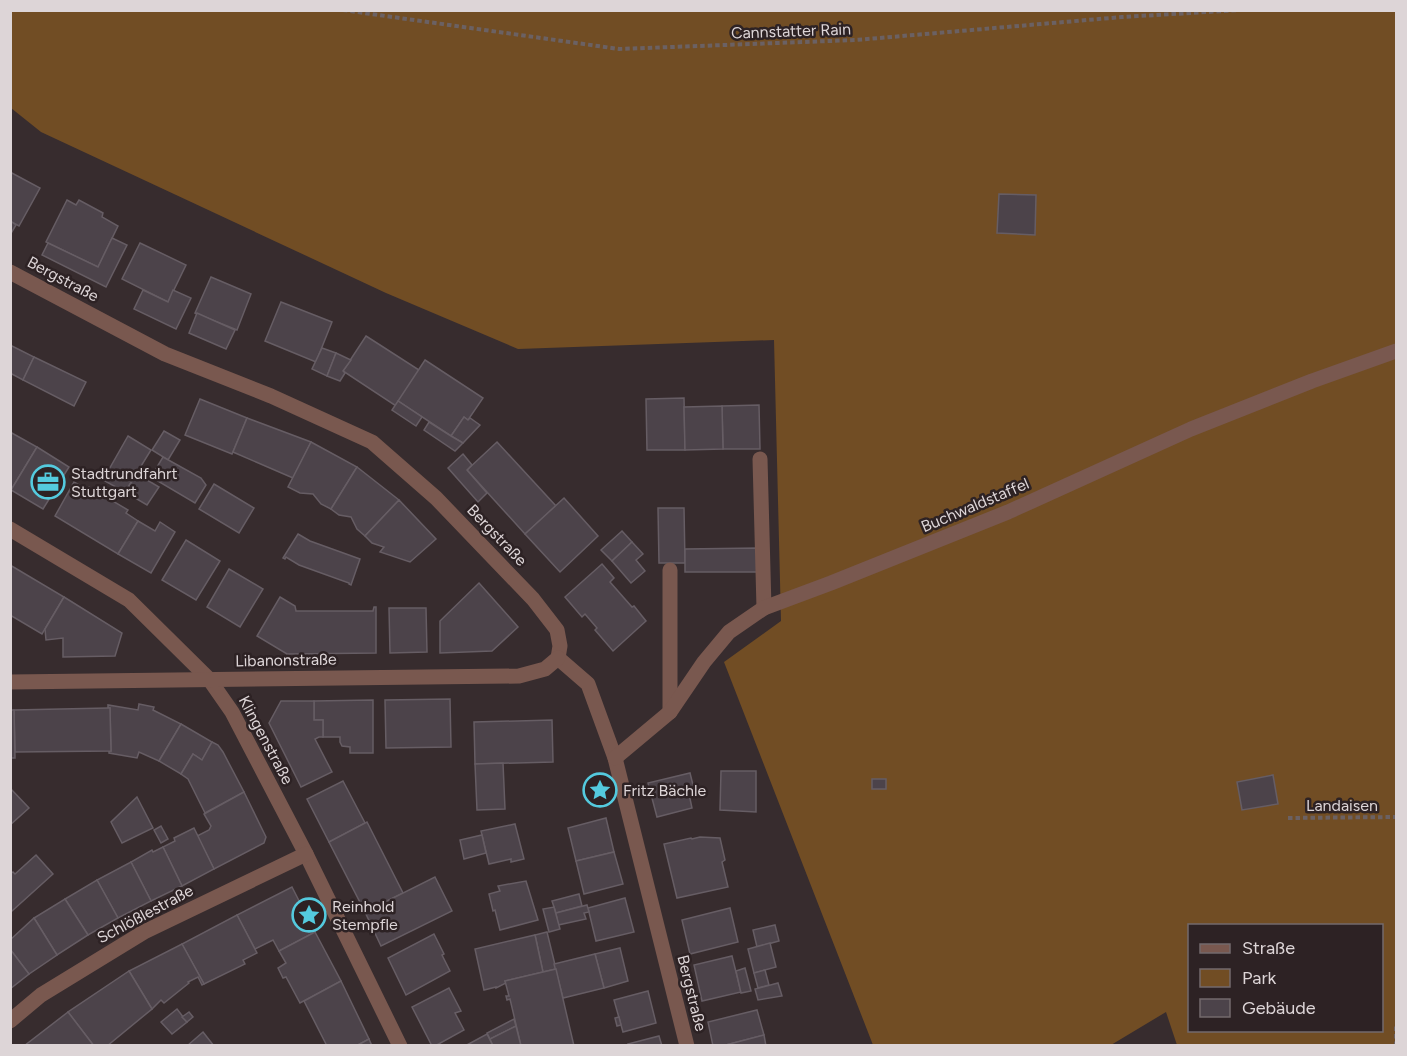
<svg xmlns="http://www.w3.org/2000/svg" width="1407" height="1056" viewBox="0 0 1407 1056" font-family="Figtree,sans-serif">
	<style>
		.green { fill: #714d24; fill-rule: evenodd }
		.building { fill: #4c434a; stroke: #665d64; stroke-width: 1.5 }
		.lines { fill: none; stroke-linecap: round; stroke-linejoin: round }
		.path { stroke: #6b6163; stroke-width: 4; stroke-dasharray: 4.5 3; stroke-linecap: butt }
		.minor { stroke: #79584f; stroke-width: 15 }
		.labels { text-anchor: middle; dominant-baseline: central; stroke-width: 5; stroke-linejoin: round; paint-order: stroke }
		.street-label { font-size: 16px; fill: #ddd5d7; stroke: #2d2224 }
		.poi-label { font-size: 16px; fill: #ddd5d7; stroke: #2d2224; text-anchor: start }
	</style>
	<rect width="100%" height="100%" fill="#372c2e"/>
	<path class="green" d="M10,11H1396V1045H1177L1166,1012L1111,1045H873L724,662L781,621L774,340L518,349L386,293L41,132L11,108ZM1190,926H1382V1030H1190Z"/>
	<g class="building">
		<path d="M10,172L40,188L19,226L10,221Z"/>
		<path d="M999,194L1036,195L1035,235L997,233Z"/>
		<path d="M67,200L76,205L79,200L103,213L102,217L118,226L98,267L46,242Z"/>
		<path d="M10,221L16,225L10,235Z"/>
		<path d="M112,238L127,245L106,287L42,255L48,243L98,267Z"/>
		<path d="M140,243L186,265L168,302L122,279Z"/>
		<path d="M211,277L251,294L237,330L195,313Z"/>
		<path d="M143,290L168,302L173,290L191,298L176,329L134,309Z"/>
		<path d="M281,302L332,322L316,362L265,341Z"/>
		<path d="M197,313L235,330L226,349L189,333Z"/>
		<path d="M366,336L419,370L396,406L343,371Z"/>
		<path d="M10,345L34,357L23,380L10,373Z"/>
		<path d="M322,348L336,353L327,376L312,369Z"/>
		<path d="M336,353L351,360L343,371L345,373L340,381L327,376Z"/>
		<path d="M34,357L86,382L74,406L23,380Z"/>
		<path d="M425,360L483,398L468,420L464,417L451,436L398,401Z"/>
		<path d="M684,398L685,450H647L646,399Z"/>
		<path d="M200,399L247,418L232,454L185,435Z"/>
		<path d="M398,401L422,417L416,426L392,410Z"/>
		<path d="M759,405L760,449H723L722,406Z"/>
		<path d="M722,406L723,449L685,450L684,407Z"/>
		<path d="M464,417L468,420L470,418L480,425L463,443L451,436Z"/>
		<path d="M247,418L311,442L293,478L233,452Z"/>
		<path d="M429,422L451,436L463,443L455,451L424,430Z"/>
		<path d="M164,431L180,440L168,460L152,450Z"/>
		<path d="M10,432L37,447L11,490H10Z"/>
		<path d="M128,436L151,450L125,492L103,480Z"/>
		<path d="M311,442L357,467L331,509L321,504L313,494L300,493L288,487Z"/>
		<path d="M497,442L556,506L525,534L467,470Z"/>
		<path d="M37,447L69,467L43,509L11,490Z"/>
		<path d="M463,454L472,465L467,470L487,493L478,502L448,468Z"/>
		<path d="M163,457L201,478L206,485L195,503L151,477Z"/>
		<path d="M357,467L399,500L365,536L357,529L351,517L339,515L331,509Z"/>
		<path d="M137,474L159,487L147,505L125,492Z"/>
		<path d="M74,482L87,490L89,487L128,510L126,513L138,521L118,554L55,516Z"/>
		<path d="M214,484L254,508L239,533L199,509Z"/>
		<path d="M564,498L598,536L560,572L525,534Z"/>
		<path d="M399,500L436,539L410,562L380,552L384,547L372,543L365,536Z"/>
		<path d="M658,508H684L685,563H659Z"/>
		<path d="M138,521L155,531L160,522L175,532L151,573L118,554Z"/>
		<path d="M622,531L632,542L612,561L601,550Z"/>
		<path d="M298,534L310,541L360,559L351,585L349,584V583L299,565L286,557L285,559L283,558Z"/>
		<path d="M186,540L220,561L196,600L162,580Z"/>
		<path d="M632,542L643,554L636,560L645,571L631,583L612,561Z"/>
		<path d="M758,548V572H685V549Z"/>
		<path d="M602,564L614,578L610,582L632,607L634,606L646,621L613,651L595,630L597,628L585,614L582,617L565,597Z"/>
		<path d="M10,565L64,597L42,634L10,615Z"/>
		<path d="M229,569L263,589L240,627L207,607Z"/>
		<path d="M479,583L518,627L492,651L440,653V621Z"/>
		<path d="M64,597L122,633L115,656L63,657V638L46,640L45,629Z"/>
		<path d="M280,597L295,606L296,611H373L374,607H376V653L287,654L257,636Z"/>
		<path d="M389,608H426L427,652L390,653Z"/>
		<path d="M450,699L451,747L386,748L385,700Z"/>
		<path d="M373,700V753H350V747L342,746L340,742V737H323V720H314V701Z"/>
		<path d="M281,701H314V720H323V737H319L315,739L332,772L301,787L269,723Z"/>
		<path d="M139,704L154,707L153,710L181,724L159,761L139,752L137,758L109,753V751H111L110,708H108V705L138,710Z"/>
		<path d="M108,708H110L111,751L15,752L14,710Z"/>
		<path d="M10,710H14L15,758H10Z"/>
		<path d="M552,720L553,762L475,764L474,722Z"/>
		<path d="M181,724L212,742L202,760L193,754L181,774L159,761Z"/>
		<path d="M212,742L218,745L223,752L244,792L205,813L188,779L181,774L193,754L202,760Z"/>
		<path d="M503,763L505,809L477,810L475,764Z"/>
		<path d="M721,771H756V812L720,810Z"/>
		<path d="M690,773L695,793L689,794L692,808L657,817L648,783Z"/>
		<path d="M1273,775L1278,804L1242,810L1237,782Z"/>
		<rect x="872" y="779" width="14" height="10"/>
		<path d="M343,781L365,823L329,842L307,799Z"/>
		<path d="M10,788L29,808L10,825Z"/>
		<path d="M244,792L266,837L264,843L214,869L197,836L209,830L211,826L204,814Z"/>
		<path d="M137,797L153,828L122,843L111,822Z"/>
		<path d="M606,818L614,852L576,861L568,828Z"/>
		<path d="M367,822L403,893L365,912L329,842Z"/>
		<path d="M515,824L524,859L511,862V859L489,864L481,831Z"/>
		<path d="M161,826L168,839L161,843L154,830Z"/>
		<path d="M194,828L214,869L182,886L163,847L175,841L174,838Z"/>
		<path d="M482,835L486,853L464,859L460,840Z"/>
		<path d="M700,837L720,838L725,860L722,862L728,887L677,898L664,844L691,838L692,839Z"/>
		<path d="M163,847L182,886L151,901L131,862L152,850L153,852Z"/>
		<path d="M614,852L623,884L584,894L576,861Z"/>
		<path d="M36,855L53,874L12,911L10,909V874L13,872L15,874Z"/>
		<path d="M131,862L151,901L118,918L97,880Z"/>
		<path d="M435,877L452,911L381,946L365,912Z"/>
		<path d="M97,880L118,918L88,935L65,899Z"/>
		<path d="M526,881L538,920L500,930L495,910L493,911L489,894L500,891L498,886Z"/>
		<path d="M292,887L315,932L279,951L273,940L255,949L237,915Z"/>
		<path d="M579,894L582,906L556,913L552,901Z"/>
		<path d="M625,898L634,932L596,941L588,908Z"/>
		<path d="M65,899L88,935L57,955L34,918Z"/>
		<path d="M587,905L589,912L584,913L586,919L558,925L556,913Z"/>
		<path d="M554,907L560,929L549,932L543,909Z"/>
		<path d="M730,908L738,942L690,954L682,920Z"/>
		<path d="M237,915L257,953L243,960L245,964L204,984L182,944Z"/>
		<path d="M34,918L57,955L29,974L10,949V940Z"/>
		<path d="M775,925L779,941L757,947L753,930Z"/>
		<path d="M315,932L341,981L300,1003L286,977L283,978L278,968L286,963L279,951Z"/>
		<path d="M547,932L556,969L543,972L535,935Z"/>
		<path d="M434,934L444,954L442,955L450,971L406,995L388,958Z"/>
		<path d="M535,935L543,972L505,981L506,983L496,988V987L484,990L475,949Z"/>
		<path d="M770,943L776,967L754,973L748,949Z"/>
		<path d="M182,944L204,984L202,985L198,977L188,982L189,983L164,1003L161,1000L152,1009L129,971Z"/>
		<path d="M620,948L628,981L604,988L595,954Z"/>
		<path d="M10,949L29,974L10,989Z"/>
		<path d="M595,954L604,988L563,998L554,964Z"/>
		<path d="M732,956L741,992L702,1001L694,965Z"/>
		<path d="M745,968L751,991L741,993L736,971Z"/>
		<path d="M556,969L574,1046H521L510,999L507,1000L506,996H509L505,981Z"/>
		<path d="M765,970L769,985L758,988L754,973Z"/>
		<path d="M129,971L152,1009L107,1046H94L68,1012Z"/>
		<path d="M341,981L369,1039L356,1046H327L304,1001Z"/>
		<path d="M778,983L782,996L758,1000L755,989Z"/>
		<path d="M449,988L461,1011L455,1013L464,1030L435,1046H432L412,1007Z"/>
		<path d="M648,991L656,1023L623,1032L614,1000Z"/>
		<path d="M177,1009L187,1022L172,1034L161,1022Z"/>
		<path d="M757,1010L764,1035L722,1046H713L708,1022Z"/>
		<path d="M68,1012L94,1046H24Z"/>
		<path d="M189,1012L193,1017L187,1022L182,1017Z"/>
		<path d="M619,1017L621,1025L617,1026L615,1018Z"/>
		<path d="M514,1019L516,1026L490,1039L487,1033Z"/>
		<path d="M516,1026L521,1046H493L490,1039Z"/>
		<path d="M203,1032L214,1046H187Z"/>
		<path d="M487,1034L493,1046H465Z"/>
		<path d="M764,1035L766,1046H722Z"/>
		<path d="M659,1036L662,1046H629L628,1044Z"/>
		<path d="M369,1039L372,1046H356Z"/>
	</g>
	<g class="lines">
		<g class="path">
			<path d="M343,10L619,49L856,40L1122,17L1241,10"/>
			<path d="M1288,818L1396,817"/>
			<path d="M1396,1046V1026"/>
		</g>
		<g class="minor">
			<path d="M10,272L165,354L271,396L372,442L436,498L533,599L557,630L560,646L558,658"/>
			<path d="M760,459L764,608"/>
			<path d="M10,529L129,600L209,679L232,712L306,854L400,1046"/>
			<path d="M670,570V712"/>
			<path d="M558,658L588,684L615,758L687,1046"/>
			<path d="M10,682L519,676L545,669L558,658"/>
			<path d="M615,758L670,712L704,662L729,632L764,608L831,583L1008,512L1191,429L1312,381L1396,351"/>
			<path d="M10,1021L41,995L144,932L306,854"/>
		</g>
	</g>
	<defs>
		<symbol id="office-ring" viewBox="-11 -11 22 22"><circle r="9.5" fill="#2d2224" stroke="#54cade" stroke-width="1.5"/><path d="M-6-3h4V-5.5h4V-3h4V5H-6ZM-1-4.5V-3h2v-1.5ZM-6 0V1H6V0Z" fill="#54cade"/></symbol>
		<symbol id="sight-ring" viewBox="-11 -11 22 22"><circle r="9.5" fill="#2d2224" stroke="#54cade" stroke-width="1.5"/><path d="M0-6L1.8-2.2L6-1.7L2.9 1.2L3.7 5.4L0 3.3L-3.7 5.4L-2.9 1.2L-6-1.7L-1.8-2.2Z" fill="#54cade"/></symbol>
	</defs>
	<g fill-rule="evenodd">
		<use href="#office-ring" x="29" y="463" width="38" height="38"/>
		<use href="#sight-ring" x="581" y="771" width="38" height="38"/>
		<use href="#sight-ring" x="290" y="896" width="38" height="38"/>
	</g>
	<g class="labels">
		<g class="street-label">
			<text transform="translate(791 31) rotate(-2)">Cannstatter Rain</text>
			<text transform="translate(63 279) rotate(28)">Bergstraße</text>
			<text transform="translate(975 505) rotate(-23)">Buchwaldstaffel</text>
			<text transform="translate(497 535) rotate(46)">Bergstraße</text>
			<text transform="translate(286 660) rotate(-1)">Libanonstraße</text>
			<text transform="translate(266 740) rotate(62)">Klingenstraße</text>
			<text x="1342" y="805">Landaisen</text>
			<text transform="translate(145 914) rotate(-28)">Schlößlestraße</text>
			<text transform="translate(692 993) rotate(76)">Bergstraße</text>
		</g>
		<g class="poi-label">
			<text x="71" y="473">Stadtrundfahrt<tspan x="71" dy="18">Stuttgart</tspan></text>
			<text x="623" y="790">Fritz Bächle</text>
			<text x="332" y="906">Reinhold<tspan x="332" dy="18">Stempfle</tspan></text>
		</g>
	</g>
	<rect width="1407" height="1056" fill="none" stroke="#ddd5d7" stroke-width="24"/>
	<rect x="1188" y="924" width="195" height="108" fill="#2d2224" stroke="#736a6c" stroke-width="1.5"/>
	<rect x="1200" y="944" width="30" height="9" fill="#79584f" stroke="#736a6c" stroke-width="1.5"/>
	<text x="1242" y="954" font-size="18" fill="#ddd5d7">Straße</text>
	<rect x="1200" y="969" width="30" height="18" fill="#714d24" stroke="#736a6c" stroke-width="1.5"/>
	<text x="1242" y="984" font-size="18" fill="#ddd5d7">Park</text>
	<rect x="1200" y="999" width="30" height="18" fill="#4c434a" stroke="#736a6c" stroke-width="1.5"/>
	<text x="1242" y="1014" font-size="18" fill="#ddd5d7">Gebäude</text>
</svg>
